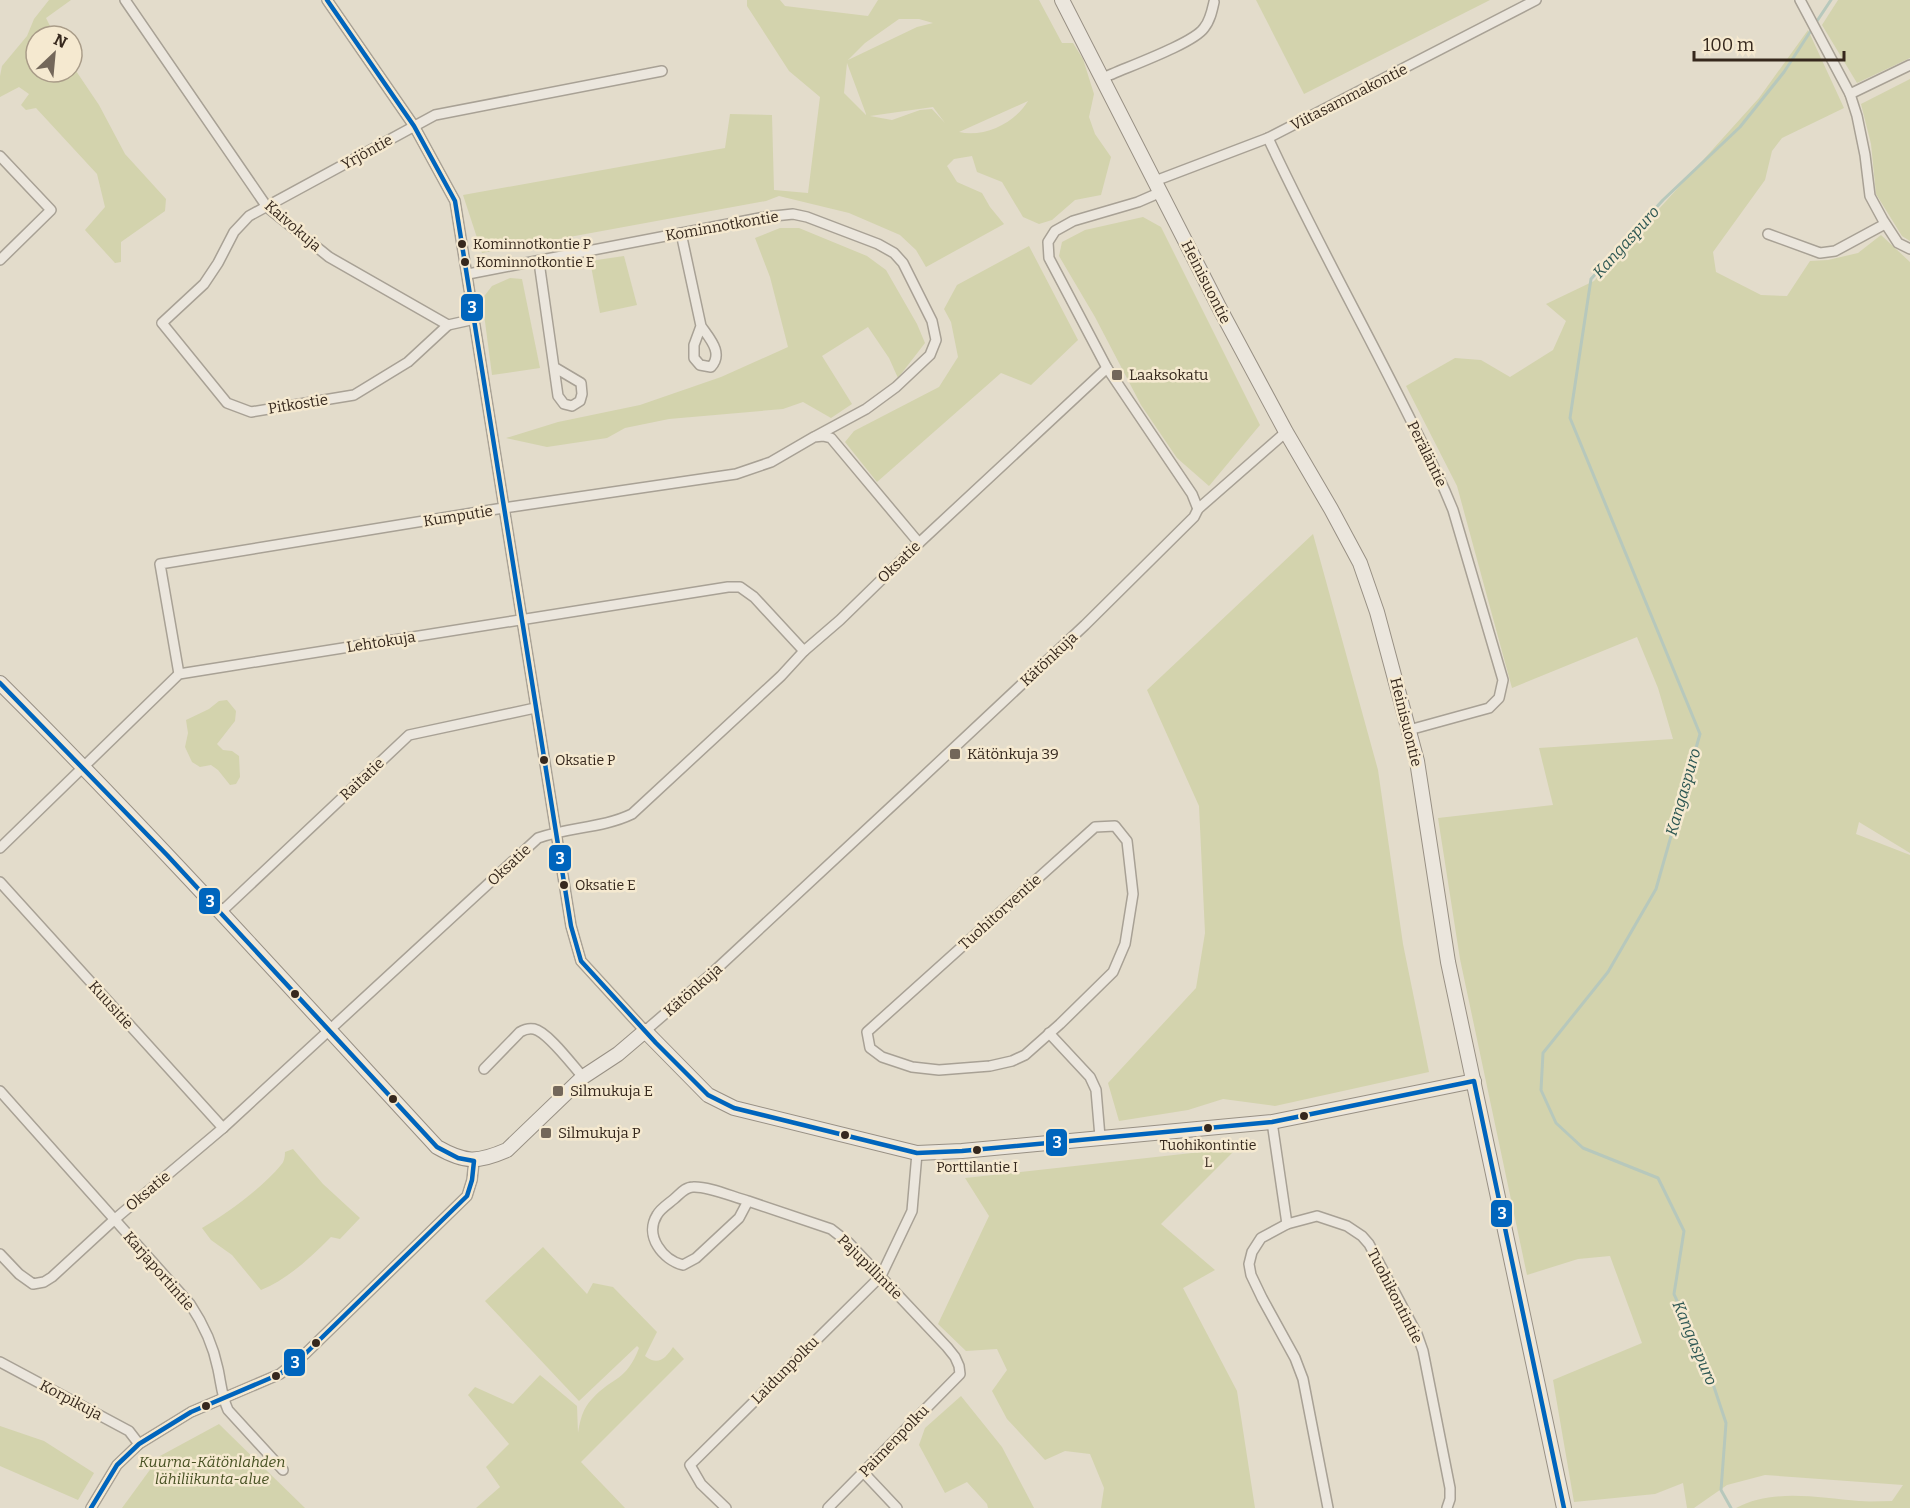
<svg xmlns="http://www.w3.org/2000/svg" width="1910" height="1508" viewBox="0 0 1910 1508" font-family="Bitter,serif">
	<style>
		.green { fill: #d3d3ad; fill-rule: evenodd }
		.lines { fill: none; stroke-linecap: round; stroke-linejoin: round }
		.stream { stroke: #b7c8bc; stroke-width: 3 }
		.street-casing { stroke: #a8a195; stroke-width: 12 }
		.secondary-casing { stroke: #989084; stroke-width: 16 }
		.street { stroke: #ebe6dd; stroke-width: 9 }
		.secondary { stroke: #ebe6dd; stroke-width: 14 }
		.bus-1-casing { stroke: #f5e9d0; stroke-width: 9 }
		.bus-1 { stroke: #0065bd; stroke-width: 4.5 }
		.bus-dot { fill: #36281d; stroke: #f5e9d0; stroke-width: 2 }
		.poi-dot { fill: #73675a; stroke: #f5e9d0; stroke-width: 2 }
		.labels { text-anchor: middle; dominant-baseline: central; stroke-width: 5; stroke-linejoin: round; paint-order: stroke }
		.bus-label { font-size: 14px; fill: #36281d; stroke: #f5e9d0; text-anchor: start }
		.street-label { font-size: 15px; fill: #36281d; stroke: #f5e9d0 }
		.poi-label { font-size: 15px; fill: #36281d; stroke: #f5e9d0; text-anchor: start }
		.park-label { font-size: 15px; font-style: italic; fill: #485224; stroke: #f5e9d0 }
		.water-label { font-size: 16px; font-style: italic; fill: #2c5652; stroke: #f5e9d0 }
		.line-badge { stroke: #f5e9d0; stroke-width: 2 }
		.badge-label { font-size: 16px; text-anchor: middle; font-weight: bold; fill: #fff }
	</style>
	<rect width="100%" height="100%" fill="#e3dccb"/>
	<g class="green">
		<path d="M49,0H71L46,18L55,36H36V72H72V65L99,105L125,154L166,199L165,211L121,242V262L115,263L85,230L105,207L97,174L36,108L26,110L21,105L29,94L19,87L0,97V76L2,66L27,36L34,19Z"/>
		<path d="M747,0H780L785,6L868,16L878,0H1039L1062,43H1073L1083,59L1094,94L1089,117L1095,134L1111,157L1101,195L1075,200L1052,220L1039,224L1023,217L1002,182L977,172L972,156L954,159L947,166L957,182L982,193L990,207L1004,224L926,267L916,250L900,235L849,213L779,196L766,201L482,253L463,195L725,148L730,114L772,115L774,190L808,193L820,97L789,71L747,6ZM899,19H919L933,23L917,27L848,60L865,43ZM847,63L866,114V115L844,93ZM1028,101C1015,123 984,138 959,132ZM933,107L945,123L932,109L920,110L892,120L870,116Z"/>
		<path d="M1256,0H1490L1304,94Z"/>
		<path d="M1838,0H1910V58L1857,83L1822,25Z"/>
		<path d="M1808,30L1844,108L1782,138L1772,151L1765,180L1713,252L1716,272L1761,295L1787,296L1810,261L1828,260L1858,253L1881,235L1910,262V853L1859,822L1856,834L1910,855V1508H1736C1773,1488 1819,1498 1859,1501C1870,1502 1881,1501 1892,1501L1903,1485L1765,1475L1727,1485L1694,1508H1687L1683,1483L1655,1494L1574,1502L1553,1380L1642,1343L1610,1256L1578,1259L1527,1275L1460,959L1438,818L1553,805L1539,748L1673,739L1658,688L1637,637L1512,688L1457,486L1406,386L1455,358L1481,360L1510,377L1553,350L1566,321L1546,304L1594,281L1759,98Z"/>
		<path d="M1910,79V241L1902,236L1876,194L1871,144L1861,104Z"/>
		<path d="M1143,217L1161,227L1260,425L1209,486L1177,458L1141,405L1095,317L1059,256L1062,242L1085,230Z"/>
		<path d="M780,228H799L867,256L886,270L917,324L925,343L898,378L889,358L868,327L822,356L852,404L831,418L803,402L783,409L669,419L625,428L607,438L547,447L506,438L558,422L640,405L721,377L788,347L770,277L755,238Z"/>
		<path d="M1029,246L1078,340L1031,385L1001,373L877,482L845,442L854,431L939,387L958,357L951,322L944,309L957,285Z"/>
		<path d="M624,256L637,305L600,313L590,261Z"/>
		<path d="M510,278L522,279L540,368L492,375L482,299L492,286Z"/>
		<path d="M1313,534L1378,770L1403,944L1429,1072L1275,1106L1223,1099L1188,1110L1119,1121L1108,1083L1196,988L1205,933L1199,806L1147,690Z"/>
		<path d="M227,700L236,711L235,721L217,744L223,750L232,751L239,756L240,777L236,784L230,785L218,770L211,765L200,767L192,762L185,747L188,733L186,720L209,709L219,701Z"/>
		<path d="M1237,1148L1161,1224L1215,1270L1183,1288L1237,1391L1255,1508H1101L1104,1488L1090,1454L1065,1451L1045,1460L1007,1419L992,1391L1007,1370L997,1349L966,1351L938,1324L989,1216L965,1178Z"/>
		<path d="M293,1149L323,1184L360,1218L340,1239L331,1237C310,1258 288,1279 261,1290L232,1255L211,1240L202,1228C227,1214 263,1187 281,1165C284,1162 285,1157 285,1152Z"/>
		<path d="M543,1247L587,1294L593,1283L613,1287L657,1332L645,1356C658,1366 665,1359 673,1347L684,1359L581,1462L625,1508H476L500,1487L486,1467L509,1444L468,1395L475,1387L513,1404L540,1375L577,1406L578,1433C580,1420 583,1408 592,1399C613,1376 626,1382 639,1348L637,1346L579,1401L485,1301Z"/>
		<path d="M961,1396L1002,1447L1034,1508H988L987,1504L967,1482L945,1493L919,1445L925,1428Z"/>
		<path d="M219,1424L305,1508H122L160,1456Z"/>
		<path d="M0,1426L44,1441L94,1473L78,1500L0,1466Z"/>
	</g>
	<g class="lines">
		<g class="stream">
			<path d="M1815,24L1831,0"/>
			<path d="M1731,1508L1721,1490L1726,1423L1707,1366L1674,1294L1684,1231L1658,1178L1583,1148L1556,1123L1541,1090L1543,1053L1608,972L1656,889L1700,734L1570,418L1591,279L1663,200L1740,127L1784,72L1812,29"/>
		</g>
		<defs>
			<g id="street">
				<path d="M125,0L267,207L329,257L448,325L475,319"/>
				<path d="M327,0L414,126L455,201L571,926L581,961L645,1031L710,975L909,790L1085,625L1194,517L1198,509L1286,432"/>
				<path d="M1800,0L1850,94L1857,116L1865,155L1870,196L1883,220L1898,243L1910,249"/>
				<path d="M1103,78C1124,68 1193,44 1204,28C1210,21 1212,11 1214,2"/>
				<path d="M1850,94L1910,65"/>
				<path d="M1268,138C1323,257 1390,371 1445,491L1453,510L1503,680L1499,698L1489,708L1409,730"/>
				<path d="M0,156L51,210L0,260"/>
				<path d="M1155,181L1268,138L1536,0"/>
				<path d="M1161,192L1138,202L1073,221L1055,231L1048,242L1049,258L1107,368L1192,494L1198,509"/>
				<path d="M681,233L701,326L694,345V358L700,365L711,367C724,353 709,338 701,326"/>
				<path d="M1768,234L1820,253L1835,251L1885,224"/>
				<path d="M539,262L558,396L564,404L572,406L580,401L582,394L581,383L554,367"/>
				<path d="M468,274L765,217L793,214L807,217L878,244L894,253L903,263L932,321L936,340L930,355L896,387L866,409L816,436"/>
				<path d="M448,325L408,362L354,395L251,412L227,403L162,323L204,284L218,263L234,232L249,216L435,115L662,71"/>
				<path d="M179,674L160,564L497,509L736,474L771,462L814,437L823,436L831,438L919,543"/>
				<path d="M1115,826L1127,841L1133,894L1125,944L1113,972L1060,1024L1025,1055L1012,1061L990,1066L939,1070L912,1067L882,1057L870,1048L867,1032L1095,827Z"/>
				<path d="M0,848L179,674L728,587H740L754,597L804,651"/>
				<path d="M0,882L223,1128"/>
				<path d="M221,912L409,735L535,708"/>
				<path d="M1049,1033L1090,1077L1096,1090L1100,1137"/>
				<path d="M484,1069L520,1032C525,1029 529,1028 534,1029C548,1032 573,1066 583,1077"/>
				<path d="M0,1091L190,1304C204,1325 213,1344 218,1369C221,1383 222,1397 228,1410L283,1470"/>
				<path d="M1272,1122L1287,1224"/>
				<path d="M748,1201C733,1197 708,1186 693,1187C685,1187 680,1194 674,1199C668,1204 660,1209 657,1215C644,1236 663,1260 683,1265L696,1258L739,1218L748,1201L831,1229L849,1243L947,1347L955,1357L959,1366L960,1374L828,1508"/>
				<path d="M0,1254L19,1274L33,1284L44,1282L52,1277L115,1219L223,1128L538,838C569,827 603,828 632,814L781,676L804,651L840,620L919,543L1107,368"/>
				<path d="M0,1362L129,1431L139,1444"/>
				<path d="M864,1473L897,1508"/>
				<path d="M91,1508L117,1465L139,1444L191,1412L280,1374L305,1354L467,1196L472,1180L474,1161"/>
				<path d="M726,1508L701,1484L690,1465L881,1276L912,1211L917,1153"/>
				<path d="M1328,1508L1303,1379L1295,1358L1262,1298L1251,1275L1249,1264L1252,1252L1261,1238L1287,1224L1317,1216L1347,1226L1362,1236L1369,1244L1417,1334L1423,1351L1450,1488V1499L1447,1508"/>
			</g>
			<g id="secondary">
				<path d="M1062,0L1221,311L1286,432L1331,509L1360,563L1377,612L1417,761L1448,962L1564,1508"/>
				<path d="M0,683C151,833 293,991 437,1147C465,1163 477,1163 507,1150L583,1077L618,1054L645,1031L708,1095L734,1108L917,1153L962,1151L1272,1122L1474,1081"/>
			</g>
		</defs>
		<use href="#street" class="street-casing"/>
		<use href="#secondary" class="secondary-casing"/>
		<use href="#street" class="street"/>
		<use href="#secondary" class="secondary"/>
		<defs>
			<g id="bus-1">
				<path d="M327,0L414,126L455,201L571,926L581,961L656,1043L708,1095L734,1108L917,1153L962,1151L1272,1122L1474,1081L1564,1508"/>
				<path d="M0,683L167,855L437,1147L458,1158L474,1161L472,1180L467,1196L305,1354L280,1374L191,1412L139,1444L117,1465L91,1508"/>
			</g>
		</defs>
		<use href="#bus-1" class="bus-1-casing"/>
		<use href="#bus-1" class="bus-1"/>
	</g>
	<g class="bus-dot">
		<circle cx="462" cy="244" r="5"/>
		<circle cx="465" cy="262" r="5"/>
		<circle cx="544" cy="760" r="5"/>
		<circle cx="564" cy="885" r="5"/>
		<circle cx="295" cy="994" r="5"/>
		<circle cx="393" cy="1099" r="5"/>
		<circle cx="1304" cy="1116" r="5"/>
		<circle cx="1208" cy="1128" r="5"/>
		<circle cx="845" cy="1135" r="5"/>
		<circle cx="977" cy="1150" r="5"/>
		<circle cx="316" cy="1343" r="5"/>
		<circle cx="276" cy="1376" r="5"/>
		<circle cx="206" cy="1406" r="5"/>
	</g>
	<g class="poi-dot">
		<rect x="1111" y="369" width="12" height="12" rx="3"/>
		<rect x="949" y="748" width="12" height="12" rx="3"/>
		<rect x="552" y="1085" width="12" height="12" rx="3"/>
		<rect x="540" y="1127" width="12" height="12" rx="3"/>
	</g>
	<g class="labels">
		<g class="bus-label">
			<text x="473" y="244">Kominnotkontie P</text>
			<text x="476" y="262">Kominnotkontie E</text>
			<text x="555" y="760">Oksatie P</text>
			<text x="575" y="885">Oksatie E</text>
			<text x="1208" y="1145" text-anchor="middle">Tuohikontintie<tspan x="1208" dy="17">L</tspan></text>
			<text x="977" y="1167" text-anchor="middle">Porttilantie I</text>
		</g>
		<g class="street-label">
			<text transform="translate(1349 97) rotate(-27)">Viitasammakontie</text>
			<text transform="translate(367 152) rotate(-29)">Yrjöntie</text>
			<text transform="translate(293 226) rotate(41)">Kaivokuja</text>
			<text transform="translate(722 226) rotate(-10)">Kominnotkontie</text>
			<text transform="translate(1206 282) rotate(63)">Heinisuontie</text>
			<text transform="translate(298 404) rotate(-9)">Pitkostie</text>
			<text transform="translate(1427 454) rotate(64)">Peräläntie</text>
			<text transform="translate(458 516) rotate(-9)">Kumputie</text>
			<text transform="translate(899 562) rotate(-44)">Oksatie</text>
			<text transform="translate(381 642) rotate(-9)">Lehtokuja</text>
			<text transform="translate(1049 659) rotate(-43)">Kätönkuja</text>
			<text transform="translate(1406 722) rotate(76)">Heinisuontie</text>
			<text transform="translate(362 779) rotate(-43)">Raitatie</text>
			<text transform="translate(509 865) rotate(-43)">Oksatie</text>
			<text transform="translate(1000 912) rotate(-42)">Tuohitorventie</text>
			<text transform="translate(693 990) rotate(-41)">Kätönkuja</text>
			<text transform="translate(111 1005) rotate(48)">Kuusitie</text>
			<text transform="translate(148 1191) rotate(-40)">Oksatie</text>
			<text transform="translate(870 1267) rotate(45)">Pajupillintie</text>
			<text transform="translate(159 1271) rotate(49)">Karjaportintie</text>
			<text transform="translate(1395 1296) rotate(63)">Tuohikontintie</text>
			<text transform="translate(785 1370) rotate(-45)">Laidunpolku</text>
			<text transform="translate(71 1400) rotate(28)">Korpikuja</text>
			<text transform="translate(894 1441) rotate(-46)">Paimenpolku</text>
		</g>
		<g class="poi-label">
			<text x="1129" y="375">Laaksokatu</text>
			<text x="967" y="754">Kätönkuja 39</text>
			<text x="570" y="1091">Silmukuja E</text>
			<text x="558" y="1133">Silmukuja P</text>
		</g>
		<g class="park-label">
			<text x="212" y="1462">Kuurna-Kätönlahden<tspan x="212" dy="17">lähiliikunta-alue</tspan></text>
		</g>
		<g class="water-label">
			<text transform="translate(1626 242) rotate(-48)">Kangaspuro</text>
			<text transform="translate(1683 792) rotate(-74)">Kangaspuro</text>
			<text transform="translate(1695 1343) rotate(67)">Kangaspuro</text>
		</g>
	</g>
	<g class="line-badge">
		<rect x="460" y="293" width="24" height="29" rx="6" fill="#0065bd"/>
		<rect x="548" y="844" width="24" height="28" rx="6" fill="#0065bd"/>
		<rect x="198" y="887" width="23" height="28" rx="6" fill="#0065bd"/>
		<rect x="1045" y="1128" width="23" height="29" rx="6" fill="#0065bd"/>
		<rect x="1490" y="1199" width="23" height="29" rx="6" fill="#0065bd"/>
		<rect x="283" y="1348" width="23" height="29" rx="6" fill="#0065bd"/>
	</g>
	<g class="badge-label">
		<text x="472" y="313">3</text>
		<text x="560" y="864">3</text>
		<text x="210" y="907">3</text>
		<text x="1057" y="1148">3</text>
		<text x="1502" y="1219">3</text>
		<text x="295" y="1368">3</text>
	</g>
	<g transform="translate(54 54) rotate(26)"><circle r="28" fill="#f5e9d0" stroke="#a99c88" stroke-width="1.5"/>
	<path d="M0-4.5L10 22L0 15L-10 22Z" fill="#73675a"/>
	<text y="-9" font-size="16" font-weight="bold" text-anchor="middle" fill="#36281d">N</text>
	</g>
	<path d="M1694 51v9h150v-9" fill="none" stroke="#36281d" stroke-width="3"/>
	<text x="1703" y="51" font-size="18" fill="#36281d" stroke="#f5e9d0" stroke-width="4.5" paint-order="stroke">100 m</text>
</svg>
